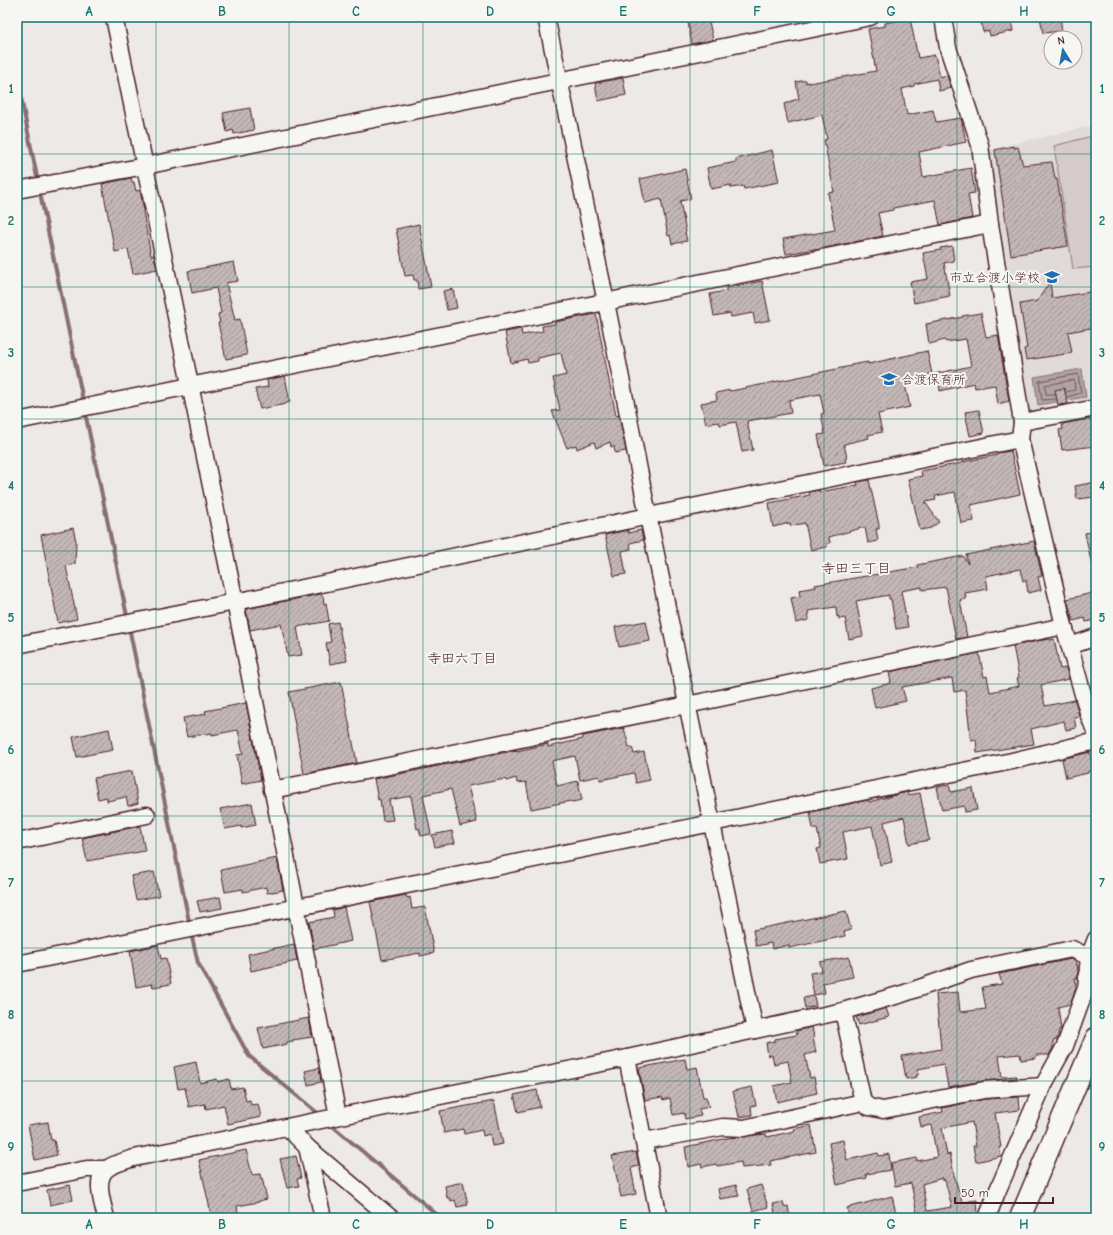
<svg xmlns="http://www.w3.org/2000/svg" width="1113" height="1235" viewBox="0 0 1113 1235" font-family="'Comic Neue','Klee One',sans-serif">
	<style>
		.built { fill: #e0dad8 }
		.pitch { fill: #d4cbca; stroke: #8f757a }
		.water { fill: #b1a2a3; stroke: #886e73 }
		.lines { fill: none; stroke-linecap: round; stroke-linejoin: round }
		.shore { stroke: #73535b; stroke-width: 1 }
		.stream { stroke: #886e73; stroke-width: 4 }
		.building { fill: url(#building-hatch); stroke: #4a1f2b; fill-rule: evenodd }
		.minor-casing { stroke: #4a1f2b; stroke-width: 19 }
		.major-casing { stroke: #4a1f2b; stroke-width: 23 }
		.minor { stroke: #f6f6f2; stroke-width: 16 }
		.major { stroke: #f6f6f2; stroke-width: 20 }
		.grid { fill: none; stroke: #0f766e; stroke-width: 1; stroke-opacity: 0.55 }
		.labels { text-anchor: middle; dominant-baseline: central; stroke-width: 4; stroke-linejoin: round; paint-order: stroke }
		.poi-label { font-size: 13px; fill: #4a1f2b; stroke: #f6f6f2; text-anchor: end }
		.neighbourhood-label { font-size: 14px; fill: #4a1f2b; stroke: #f6f6f2 }
		.neatline { fill: none; stroke: #0f766e; stroke-width: 1.5 }
		.grid-label { font-size: 13px; text-anchor: middle; font-weight: bold; fill: #0f766e }
	</style>
	<defs>
		<pattern id="building-hatch" width="6" height="6" patternUnits="userSpaceOnUse"><rect width="6" height="6" fill="#c4b7b7"/><path d="M-1 1l2-2M0 6l6-6M5 7l2-2" fill="none" stroke="#a19495"/></pattern>
	</defs>
	<rect width="100%" height="100%" fill="#ece9e6"/>
	<filter id="ink" filterUnits="userSpaceOnUse"><feTurbulence type="fractalNoise" baseFrequency=".025" numOctaves="2"/><feDisplacementMap in="SourceGraphic" scale="8" xChannelSelector="R" yChannelSelector="G"/><feConvolveMatrix kernelMatrix="1 2 1 2 8 2 1 2 1" color-interpolation-filters="sRGB"/></filter>
	<g filter="url(#ink)">
		<path class="built" d="M1096,125V404L1029,417L987,150Z"/>
		<path class="pitch" d="M1096,135V267L1073,269L1054,146Z"/>
		<path class="water" d="M1082,369L1086,397L1038,405L1034,377Z"/>
		<g class="lines">
			<g class="shore">
				<path d="M1055,394H1046L1045,385L1074,380L1075,390L1066,392"/>
				<path d="M1056,399L1042,400L1039,381L1078,374L1081,393L1067,397"/>
			</g>
			<g class="stream">
				<path d="M17,78L38,182"/>
				<path d="M39,188L84,405"/>
				<path d="M85,412L128,621"/>
				<path d="M129,627L190,926"/>
				<path d="M191,933L198,963L249,1056L320,1115"/>
				<path d="M329,1123L441,1218"/>
			</g>
		</g>
		<g class="building">
			<path d="M687,17H708L713,40L692,44Z"/>
			<path d="M980,17H1010L1013,31L990,36L989,31L983,32Z"/>
			<path d="M1040,17H1060L1062,31L1043,33Z"/>
			<path d="M910,18L918,58L935,55L940,77L947,75L951,88L939,91L937,79L914,84V86L902,89L907,115L933,110L936,122L961,118L966,142L919,152L923,177L971,168L975,193L968,194L972,218L940,225L935,200L893,208V210L878,213L883,236L815,250V249L786,254L783,239L835,230L828,193L834,192L824,140L827,139L822,115L788,123L784,104L791,102V101L799,99L796,82L806,80V83L809,82V83L876,71L868,29L885,26V23Z"/>
			<path d="M623,78L626,95L598,101L595,83Z"/>
			<path d="M250,108L254,130L234,134L233,130L227,132L223,113Z"/>
			<path d="M1013,146L1014,148L1018,147L1023,165L1052,162L1055,179H1057L1068,246L1011,255L995,150Z"/>
			<path d="M772,150L779,182L744,189L743,186L731,188V185L711,189L707,168L736,162V159Z"/>
			<path d="M685,169L691,199L680,201L686,232H685L687,241L672,244L670,235L668,236L661,199L645,203L640,179Z"/>
			<path d="M131,178L132,182H134L136,191L140,190L144,211H143L151,256L154,255L157,269L133,274L128,249L115,252L102,184Z"/>
			<path d="M419,224L431,287L418,289L417,280H414L413,275L405,276L396,229Z"/>
			<path d="M952,246L954,261L944,263L950,296L914,303L910,282L928,279L923,253L941,250L940,248Z"/>
			<path d="M234,262L238,281L226,283L235,320L240,319L247,355L226,359L218,323H220L218,314L221,313L216,288L192,293L188,271Z"/>
			<path d="M762,281L770,320L755,323L753,313L731,317L730,313L714,316L710,294L726,291V288Z"/>
			<path d="M1050,282L1052,298L1096,291V327L1068,332L1072,353L1026,360L1024,349L1027,348L1020,304L1037,301Z"/>
			<path d="M453,289L457,308L447,310L443,291Z"/>
			<path d="M981,313L986,337L998,335L1009,401L998,404L995,385L975,388L974,383L940,391L939,383L936,384L934,374L971,366L966,339L946,342L945,340L929,344L926,324L963,317L962,316Z"/>
			<path d="M596,314L616,416L619,415L626,451L615,453L614,446L611,447L610,442L596,448L594,442L577,449L576,445L567,448L552,411L560,410L553,378L566,375L561,353L538,358V361L528,363L527,359L511,363L505,332L521,329L522,335L543,331L542,326L555,324V322Z"/>
			<path d="M927,351L932,374L904,380L910,407L878,414L882,432L868,435L869,438L844,444L847,458L845,459L846,462L824,466L818,435L825,434L821,414L824,413L820,394L789,400L791,413L747,421L753,450L742,452L736,422L720,425L719,422L706,424L701,403L717,400L716,393L730,390L731,391L851,366V365L857,364L868,362V364Z"/>
			<path d="M285,376L290,402L286,403V404L260,409L255,389L268,387L267,380Z"/>
			<path d="M1064,388L1068,404L1058,405L1055,390Z"/>
			<path d="M979,410L984,433L970,436L965,412Z"/>
			<path d="M1089,419V420L1094,419L1095,425H1096V446L1062,450L1059,430L1063,429L1062,424Z"/>
			<path d="M1011,451L1020,494L971,505L974,521L961,523L955,492L935,496L936,500L925,502L939,522L931,528L920,530L908,479L922,476L921,471L962,463V462L997,455V453Z"/>
			<path d="M869,480L879,525V529H876L878,541L868,543L865,527L829,537L830,543L827,544V547L811,550L805,523L791,526L790,523L773,527L769,503L810,495L809,492L819,490V492L858,485L857,482Z"/>
			<path d="M1096,482V497L1077,499L1075,486Z"/>
			<path d="M73,528L76,541L75,564L66,566L77,619L58,623L41,535Z"/>
			<path d="M628,530V533L641,530L643,540L630,543L631,549L622,551L626,574L614,576L605,535Z"/>
			<path d="M1096,531V562H1091L1085,533Z"/>
			<path d="M1034,541L1042,576L1038,577L1041,590L1028,593L1026,580L1023,581L1020,569L986,576L988,589L965,593L966,599L960,600L967,637L956,639L946,587L922,590V587L901,591L908,627L896,629L891,599H889V595L856,601L863,636L849,639L845,618L839,619V616L837,617L836,607L808,611L809,620L796,623L791,598L800,596L799,590L816,587L815,585L918,567L917,565L963,556L968,564L966,555Z"/>
			<path d="M1096,592V620L1086,622L1085,618L1073,621L1067,599Z"/>
			<path d="M321,594L322,596H323L324,604L326,603L329,621L297,627L302,655L288,657L281,624L250,630L246,609Z"/>
			<path d="M646,621L650,641L619,647L615,627Z"/>
			<path d="M338,622L342,642L343,641L347,661L330,664L326,643L331,642L328,624Z"/>
			<path d="M1048,639L1049,640L1054,639L1060,669L1066,668L1069,679L1041,685L1045,706L1075,700L1079,716L1074,717L1076,728L1066,730L1064,721L1031,729L1034,744L977,753L976,739L971,740L965,690L954,692L952,678L902,687L906,701L875,708L871,688L891,683L889,672L979,653L984,677L987,676L990,692L1019,686L1017,678L1019,677L1013,646Z"/>
			<path d="M341,682L357,763L304,774L289,692Z"/>
			<path d="M246,703L261,780L242,784L237,755L243,754L238,730L212,735V733L187,737L183,718L206,714L205,711Z"/>
			<path d="M624,728L629,747H632L634,754L644,752L650,780L636,783L634,773L600,780L599,776L580,780L575,756L552,761L557,786L578,781L582,800L572,802L571,801L531,809L526,782L517,783L516,778L506,781L505,779L468,786L477,822L460,826L451,789L423,795L431,834L421,836L419,828L417,829L411,796L389,800L393,820L383,821L380,799L378,800L374,779L517,750V751L548,744V747L583,739V736Z"/>
			<path d="M109,729L113,750L77,757L73,737Z"/>
			<path d="M1090,752L1093,770L1088,771V773L1066,778L1062,759Z"/>
			<path d="M132,771L138,803L128,806L126,797L107,801V797L98,799L94,778Z"/>
			<path d="M949,785L951,792L973,788L977,810L965,812L964,806L942,810L937,787Z"/>
			<path d="M907,792L908,795L920,793L929,840L909,844L904,817L884,822L892,862L880,865L872,826L843,832L848,859L820,864L817,849L821,848L817,829H813L810,812L868,800L869,802Z"/>
			<path d="M252,803L256,825L241,828V826L225,829L220,809Z"/>
			<path d="M140,826L145,851L87,861L82,838Z"/>
			<path d="M452,831L455,843L435,847L432,835Z"/>
			<path d="M277,858L283,890L267,893L266,887L243,892V889L225,892L221,870Z"/>
			<path d="M154,872L159,896L136,900L131,876Z"/>
			<path d="M406,895L407,898L410,897L412,909L425,907L434,953L420,956V953L382,960L370,902Z"/>
			<path d="M220,897L222,908L200,912L197,901Z"/>
			<path d="M344,907L351,941L314,949L309,922L334,917L333,910Z"/>
			<path d="M846,911L851,930L844,932L845,936L789,948V945L772,949L771,943L756,946L753,930Z"/>
			<path d="M294,944L297,961L251,971L248,954Z"/>
			<path d="M158,945L161,959L166,958L171,984L153,987L152,984L136,987L130,951Z"/>
			<path d="M849,957L853,977L823,983L825,993L814,995L810,973L822,971L820,962Z"/>
			<path d="M1071,959L1075,961L1076,965L1077,964L1078,970L1077,978H1075L1076,987L1070,1004L1058,1007L1061,1029L1059,1030L1058,1036L1057,1037V1040L1053,1041V1048L1049,1055H1036V1058L1021,1060L1020,1054L999,1056L1002,1077L1017,1076V1078L983,1081L948,1087L944,1064L918,1069L919,1074H917V1077L906,1079L902,1056L941,1049L936,994L958,992L960,1012L986,1009L982,987L1002,984L999,974Z"/>
			<path d="M814,996L816,1006L805,1008L803,998Z"/>
			<path d="M886,1008L889,1017L859,1025L856,1017Z"/>
			<path d="M309,1018L312,1037L293,1040V1041L287,1042V1044L263,1049L258,1028Z"/>
			<path d="M812,1027L814,1037L813,1038L816,1052L805,1055L810,1078L814,1077L817,1093L777,1102L774,1086L792,1082L788,1061L774,1064L772,1055L768,1056L766,1043L775,1041V1039L797,1035L796,1031Z"/>
			<path d="M685,1059L687,1069L697,1067L703,1097H706L709,1107L699,1109L701,1116L685,1119L684,1113L673,1115L670,1098L663,1100L662,1097L645,1100L639,1068Z"/>
			<path d="M196,1062L200,1083L217,1079L218,1082L229,1079L231,1089L243,1087L246,1101L250,1100L251,1105L258,1104L261,1117L228,1124L224,1105L206,1109L205,1104L189,1107L185,1088L178,1089L174,1067Z"/>
			<path d="M319,1068L321,1082L308,1085L305,1071Z"/>
			<path d="M752,1087L756,1105L751,1106L752,1115L739,1117L733,1091Z"/>
			<path d="M537,1090L540,1107L518,1112L514,1095Z"/>
			<path d="M1019,1097L1020,1110L995,1113L1001,1147H999L1001,1156L976,1162L973,1146H976L972,1122L942,1128L947,1155L950,1154L954,1175L962,1202L977,1200L978,1215L974,1216V1218H918L911,1183L895,1186L891,1163L917,1158V1161L937,1157L931,1125L921,1127L919,1117L943,1112L942,1108L985,1099ZM942,1178V1181L945,1180L952,1207L927,1211L922,1184Z"/>
			<path d="M494,1101L503,1144L492,1146L490,1134L483,1136L482,1130L464,1134L463,1129L444,1133L440,1111Z"/>
			<path d="M48,1122L51,1140H54L57,1155L35,1160L28,1125Z"/>
			<path d="M811,1125L816,1152L770,1161L771,1165L742,1168L741,1162L717,1166L716,1164L702,1167L701,1164L688,1167L685,1147L728,1138L766,1134L767,1137L795,1131L794,1129Z"/>
			<path d="M843,1140L847,1160L878,1153L879,1156L889,1154L891,1170L866,1174L867,1178L837,1185L829,1143Z"/>
			<path d="M246,1150L252,1175L260,1174L261,1179L262,1178L267,1199L259,1201V1202L237,1206L239,1218H212L199,1160Z"/>
			<path d="M636,1152L639,1166L631,1168L636,1194L621,1197L612,1156Z"/>
			<path d="M296,1156L301,1178L297,1179L299,1186L287,1188L280,1159Z"/>
			<path d="M463,1182L468,1205L457,1207L455,1200L451,1201L450,1198H447L445,1186Z"/>
			<path d="M70,1185L73,1200L50,1205L47,1190Z"/>
			<path d="M736,1185L739,1196L720,1199L718,1189Z"/>
			<path d="M761,1185L768,1207L753,1211L747,1189Z"/>
			<path d="M892,1196L897,1218H849L847,1208Z"/>
			<path d="M783,1202L784,1207L788,1206L790,1218H776L773,1204Z"/>
		</g>
		<g class="lines">
			<defs>
				<g id="minor">
					<path d="M114,17L235,602L338,1116"/>
					<path d="M943,17L948,48L980,145L990,224L1022,422L1020,439L1064,626L1089,716L1096,733"/>
					<path d="M17,190L145,166L870,17"/>
					<path d="M17,421L990,224"/>
					<path d="M1022,422L1096,408"/>
					<path d="M17,645L235,602L1020,439"/>
					<path d="M1070,646L1096,637"/>
					<path d="M272,790L687,705L1064,626"/>
					<path d="M17,842L147,815"/>
					<path d="M1089,957L1096,939"/>
					<path d="M17,964L712,823L1012,761L1096,741"/>
					<path d="M843,1011L863,1102L869,1107L883,1110L984,1090L1043,1086"/>
					<path d="M755,1030L843,1011L902,994L971,970L1072,949L1089,957L1086,988L1065,1046L1043,1086L997,1192L987,1218"/>
					<path d="M627,1058L659,1218"/>
					<path d="M287,1127L307,1147L391,1218"/>
					<path d="M644,1141L723,1127L744,1128L863,1102"/>
					<path d="M307,1147L323,1218"/>
					<path d="M17,1183L87,1169H106"/>
					<path d="M106,1218C103,1204 93,1178 108,1168C116,1163 125,1161 134,1158L627,1058L755,1030L648,516L606,302L546,17"/>
				</g>
				<path id="major" d="M1020,1218L1096,1038"/>
			</defs>
			<use href="#minor" class="minor-casing"/>
			<use href="#major" class="major-casing"/>
			<use href="#minor" class="minor"/>
			<use href="#major" class="major"/>
		</g>
	</g>
	<path class="grid" d="M156,17V1218M289,17V1218M423,17V1218M556,17V1218M690,17V1218M824,17V1218M957,17V1218M17,154H1096M17,287H1096M17,419H1096M17,551H1096M17,684H1096M17,816H1096M17,948H1096M17,1081H1096"/>
	<defs>
		<symbol id="school-bare" viewBox="-9 -9 18 18"><path d="M0-5L7-2L0 1L-7-2ZM-4 1L0 2.5L4 1V4Q0 6-4 4Z" fill="#1f6fb2" stroke="#f6f6f2" stroke-width="2.5" paint-order="stroke"/></symbol>
	</defs>
	<g fill-rule="evenodd">
		<use href="#school-bare" x="1041" y="266" width="22" height="22"/>
		<use href="#school-bare" x="878" y="368" width="22" height="22"/>
	</g>
	<g class="labels">
		<g class="poi-label">
			<text x="1040" y="277">市立合渡小学校</text>
			<text x="901" y="379" text-anchor="start">合渡保育所</text>
		</g>
		<g class="neighbourhood-label">
			<text x="856" y="568">寺田三丁目</text>
			<text x="462" y="658">寺田六丁目</text>
		</g>
	</g>
	<rect width="1113" height="1235" fill="none" stroke="#f6f6f2" stroke-width="44"/>
	<g transform="translate(1063 50) rotate(349)"><circle r="19" fill="#f6f6f2" stroke="#b1a0a2"/>
	<path d="M0-3L7 15L0 10L-7 15Z" fill="#1f6fb2"/>
	<text y="-6" font-size="11" font-weight="bold" text-anchor="middle" fill="#4a1f2b">N</text>
	</g>
	<path d="M955 1197v6h98v-6" fill="none" stroke="#4a1f2b" stroke-width="2"/>
	<text x="961" y="1197" font-size="12" fill="#4a1f2b" stroke="#f6f6f2" stroke-width="3" paint-order="stroke">50 m</text>
	<rect x="22" y="22" width="1069" height="1191" class="neatline"/>
	<g class="grid-label">
		<text x="89" y="16">A</text>
		<text x="222" y="16">B</text>
		<text x="356" y="16">C</text>
		<text x="490" y="16">D</text>
		<text x="623" y="16">E</text>
		<text x="757" y="16">F</text>
		<text x="891" y="16">G</text>
		<text x="1024" y="16">H</text>
		<text x="11" y="93">1</text>
		<text x="1102" y="93">1</text>
		<text x="11" y="225">2</text>
		<text x="1102" y="225">2</text>
		<text x="11" y="357">3</text>
		<text x="1102" y="357">3</text>
		<text x="11" y="490">4</text>
		<text x="1102" y="490">4</text>
		<text x="11" y="622">5</text>
		<text x="1102" y="622">5</text>
		<text x="11" y="754">6</text>
		<text x="1102" y="754">6</text>
		<text x="11" y="887">7</text>
		<text x="1102" y="887">7</text>
		<text x="11" y="1019">8</text>
		<text x="1102" y="1019">8</text>
		<text x="11" y="1151">9</text>
		<text x="1102" y="1151">9</text>
		<text x="89" y="1229">A</text>
		<text x="222" y="1229">B</text>
		<text x="356" y="1229">C</text>
		<text x="490" y="1229">D</text>
		<text x="623" y="1229">E</text>
		<text x="757" y="1229">F</text>
		<text x="891" y="1229">G</text>
		<text x="1024" y="1229">H</text>
	</g>
</svg>
